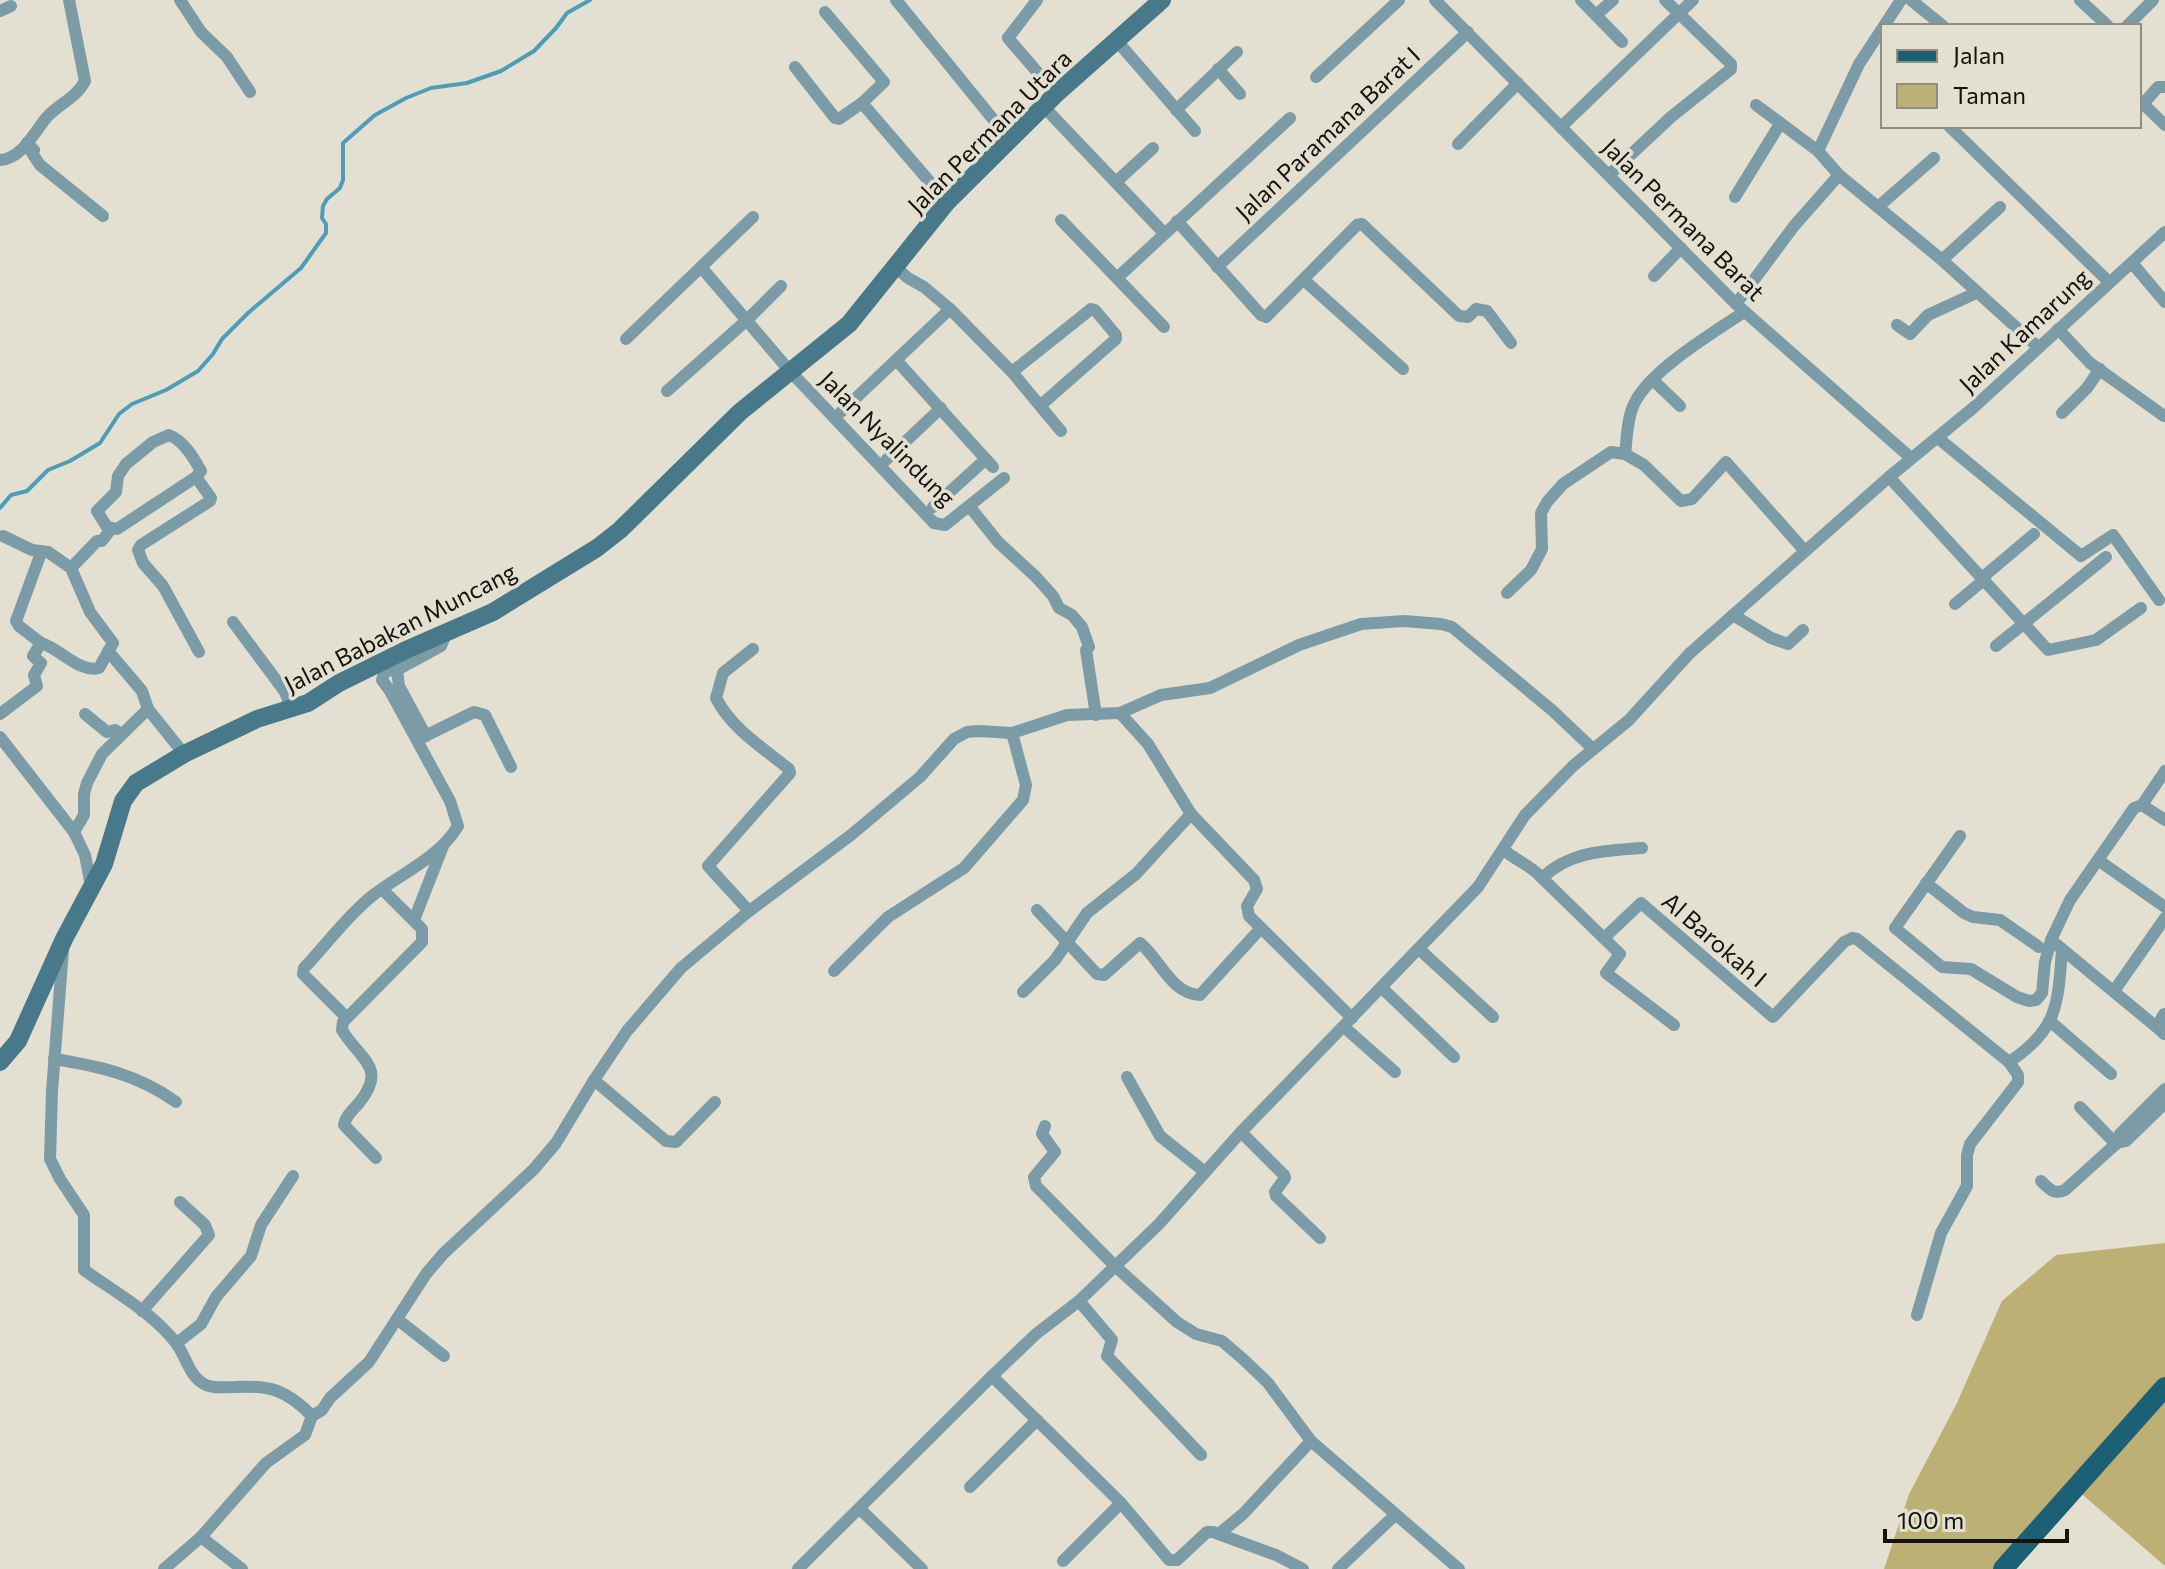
<svg xmlns="http://www.w3.org/2000/svg" width="2165" height="1569" viewBox="0 0 2165 1569" font-family="Commissioner,sans-serif">
	<style>
		.green { fill: #bdb075 }
		.lines { fill: none; stroke-linecap: round; stroke-linejoin: round }
		.stream { stroke: #4e9db8; stroke-width: 4 }
		.street { stroke: #7b9ba6; stroke-width: 12 }
		.secondary { stroke: #48798a; stroke-width: 18 }
		.primary { stroke: #1c6075; stroke-width: 20 }
		.labels { text-anchor: middle; dominant-baseline: central; stroke-width: 7; stroke-linejoin: round; paint-order: stroke }
		.street-label { font-size: 24px; fill: #13120d; stroke: #e3e0d2 }
	</style>
	<rect width="100%" height="100%" fill="#e3e0d2"/>
	<path class="green" d="M2165,1243V1566L2069,1483L1994,1569H1884L1909,1494L1956,1405L2002,1301L2056,1255Z"/>
	<g class="lines">
		<path class="stream" d="M0,508L11,495L27,491L48,470L70,461L100,443L119,414L132,404L166,390L198,371L213,354L222,339L248,313L301,268L326,233V224L322,218L323,206L327,199L340,188L343,180V143L375,115L406,98L431,88L467,83L501,71L534,51L556,28L567,13L590,0"/>
		<g class="street">
			<path d="M180,0L201,32L227,57L250,92"/>
			<path d="M896,0L1010,140"/>
			<path d="M1037,0L1008,38L1056,94"/>
			<path d="M1435,0L1736,304L1911,458"/>
			<path d="M1581,0L1622,42"/>
			<path d="M1911,0L1943,26"/>
			<path d="M2080,0L2108,26"/>
			<path d="M0,11L11,6"/>
			<path d="M1596,15L1613,0"/>
			<path d="M2127,26L2153,0"/>
			<path d="M1117,41L1195,131"/>
			<path d="M795,67L835,118L839,119L862,103L884,82L825,12"/>
			<path d="M1218,69L1240,94"/>
			<path d="M1316,77L1399,0"/>
			<path d="M2139,100L2165,125"/>
			<path d="M862,103L947,202"/>
			<path d="M2143,104L2158,87H2165"/>
			<path d="M1756,105L1818,151L1839,175L1942,260L2038,347"/>
			<path d="M1044,107L1164,233"/>
			<path d="M1176,110L1237,52"/>
			<path d="M1949,126L2109,282"/>
			<path d="M1561,127L1693,0"/>
			<path d="M27,143L34,150L32,153L40,165L103,216"/>
			<path d="M1458,144L1518,83"/>
			<path d="M1818,151L1859,64L1901,0"/>
			<path d="M0,160C23,158 34,132 47,117C59,104 77,97 85,81L69,0"/>
			<path d="M1609,175L1671,117L1731,69V64L1665,0"/>
			<path d="M1116,182L1153,148"/>
			<path d="M1735,197L1780,124"/>
			<path d="M1879,206L1934,158"/>
			<path d="M1061,220L1164,327"/>
			<path d="M1177,221L1261,315L1266,317L1357,225L1362,224L1459,316L1468,317L1476,309L1487,311L1511,343"/>
			<path d="M1942,260L2000,207"/>
			<path d="M2132,263L2165,302"/>
			<path d="M701,267L789,370L934,523L945,525L1004,478"/>
			<path d="M895,267L908,278L924,287L950,309L1012,372L1061,431"/>
			<path d="M1217,267L1468,32"/>
			<path d="M1654,276L1681,248"/>
			<path d="M1117,278L1290,118"/>
			<path d="M1304,280L1403,369"/>
			<path d="M1736,304L1794,226L1839,175"/>
			<path d="M1897,325L1910,334L1928,315L1976,293"/>
			<path d="M2058,329L2090,363L2164,416"/>
			<path d="M626,339L753,217"/>
			<path d="M897,361L993,467"/>
			<path d="M1012,372L1091,309L1095,310L1116,335V339L1041,405"/>
			<path d="M1653,380L1680,406"/>
			<path d="M667,391L747,320L781,286"/>
			<path d="M841,412L950,309"/>
			<path d="M2062,413L2087,388L2100,369"/>
			<path d="M1938,438L2081,556L2113,535L2159,600"/>
			<path d="M1625,454C1627,438 1627,419 1634,404C1650,370 1713,333 1744,312"/>
			<path d="M886,460L941,408"/>
			<path d="M196,477L117,529L107,527L97,511L116,492L118,476L126,464L153,442L169,435C184,441 193,457 201,471L196,477L211,498L210,501L141,545L138,550L143,563L163,586L199,652"/>
			<path d="M1889,477L2048,650L2096,640L2141,608"/>
			<path d="M933,507L986,459"/>
			<path d="M970,507L998,542L1036,577L1053,596L1059,608L1072,615L1082,627L1089,647L1086,650L1096,715"/>
			<path d="M41,553L16,621L19,626L41,643"/>
			<path d="M71,568L97,541H102L111,529"/>
			<path d="M1983,577L2034,534"/>
			<path d="M1507,593L1531,570L1542,549L1541,513L1547,502L1563,484L1611,452L1625,454L1644,465L1681,501L1692,499L1726,462L1804,550"/>
			<path d="M1955,604L1985,579"/>
			<path d="M1733,615L1771,638L1788,644L1803,630"/>
			<path d="M233,622L285,692L292,710"/>
			<path d="M1996,646L2106,557"/>
			<path d="M108,651L142,691L148,709L184,754"/>
			<path d="M397,670L399,686L426,736"/>
			<path d="M1120,713L1148,744L1191,814L1254,880L1257,889L1247,906L1249,916L1352,1018"/>
			<path d="M0,714L37,686L34,675L41,663L33,656L41,643C61,649 79,673 99,668L113,643L90,612L71,568L48,552L32,550L3,536"/>
			<path d="M85,714L107,732L115,730L121,734"/>
			<path d="M0,737L74,832L85,855L91,886"/>
			<path d="M417,740L474,712L485,715L511,767"/>
			<path d="M2142,805L2165,771"/>
			<path d="M74,832L84,815V794L87,783L102,754L148,709"/>
			<path d="M1960,836L1895,928L1942,967L1971,969L2017,997L2029,1001L2036,1000L2042,993L2045,962L2051,940L2070,900L2134,808L2142,805L2165,820"/>
			<path d="M1504,850C1515,860 1528,864 1539,875C1566,901 1593,928 1620,954L1606,973L1674,1025"/>
			<path d="M2098,860L2165,907"/>
			<path d="M1542,878C1570,851 1605,851 1642,848"/>
			<path d="M1926,883L1964,913L1973,917L2000,920L2039,947"/>
			<path d="M1037,910L1097,974L1104,975L1140,943C1160,959 1171,994 1200,995L1261,928"/>
			<path d="M749,911L708,866L790,773L789,769C763,748 731,728 716,698L723,673L753,649"/>
			<path d="M414,920L443,846"/>
			<path d="M1604,938L1641,903L1773,1017L1844,942L1852,938L1857,939L2009,1062L2018,1075V1082L1970,1144L1967,1155V1186L1941,1233L1917,1315"/>
			<path d="M2051,940L2165,1034"/>
			<path d="M1419,949L1493,1017"/>
			<path d="M63,950L52,1091L50,1159L60,1179L84,1215V1270C115,1292 153,1313 176,1343C186,1356 189,1376 204,1384C213,1389 225,1387 235,1387C270,1385 287,1390 312,1416L305,1435L266,1463L201,1537L164,1569"/>
			<path d="M834,971L888,917L964,868L1023,800L1026,785L1012,733"/>
			<path d="M1382,988L1454,1057"/>
			<path d="M2114,991L2165,918"/>
			<path d="M1023,992L1055,960L1087,913L1136,874L1191,814"/>
			<path d="M2164,1014L2161,1019L2164,1034"/>
			<path d="M346,1017L303,974L304,968C326,945 347,916 372,896C400,874 439,858 458,826L450,801L390,691L382,680L385,671L397,670L441,646L444,639L442,635"/>
			<path d="M2051,1022L2111,1074"/>
			<path d="M1344,1027L1395,1072"/>
			<path d="M54,1059C99,1066 139,1075 176,1102"/>
			<path d="M2009,1062C2058,1030 2058,1004 2062,949"/>
			<path d="M1127,1077L1160,1136L1205,1172"/>
			<path d="M594,1080L666,1141L676,1142L715,1102"/>
			<path d="M2165,1089L2120,1134L2117,1143L2126,1141L2165,1103"/>
			<path d="M2080,1107L2116,1144"/>
			<path d="M1045,1126L1042,1134L1055,1152L1034,1177L1036,1186L1115,1266L1177,1322L1196,1334L1222,1341L1243,1359L1268,1383L1311,1441L1459,1569"/>
			<path d="M1241,1132L1284,1175L1285,1178L1275,1192L1276,1196L1320,1238"/>
			<path d="M376,1158L344,1125C346,1115 353,1110 359,1103C388,1067 360,1060 342,1030L343,1022L422,942V929L383,890"/>
			<path d="M2041,1181C2049,1189 2054,1195 2065,1190L2117,1143"/>
			<path d="M1079,1301L1112,1340L1107,1356L1201,1455"/>
			<path d="M142,1311L209,1235L205,1225L180,1202"/>
			<path d="M397,1319L444,1356"/>
			<path d="M177,1343L201,1324L216,1297L251,1256L261,1225L293,1176"/>
			<path d="M992,1376L1121,1503L1169,1560H1177L1207,1532H1213L1276,1555L1303,1569"/>
			<path d="M312,1416L322,1410L330,1398L369,1362L426,1274L443,1254L534,1169L556,1143L594,1080L627,1031L681,968L748,912L851,835L920,777L954,739L967,732L978,731L1012,733L1067,715L1120,713L1161,695L1210,688L1299,645L1361,624L1404,621L1441,624L1452,627L1553,711L1593,749"/>
			<path d="M970,1487L1037,1420"/>
			<path d="M860,1509L922,1569"/>
			<path d="M1220,1533L1243,1514L1311,1441"/>
			<path d="M201,1537L242,1569"/>
			<path d="M1063,1561L1121,1503"/>
			<path d="M798,1569L992,1376L1036,1334L1079,1301L1159,1224L1241,1132L1478,887L1525,815L1573,766L1629,720L1689,654L1889,477L1973,408L2165,232"/>
			<path d="M1338,1569L1395,1515"/>
		</g>
		<path class="secondary" d="M0,1062L18,1041L64,939L104,864L123,801L136,783L184,754L257,719L308,703L339,683L406,650L493,612L597,548L620,530L740,412L849,324L947,202L1056,94L1162,0"/>
		<path class="primary" d="M2003,1569L2165,1387"/>
	</g>
	<g class="labels">
		<g class="street-label">
			<text transform="translate(989 131) rotate(-45)">Jalan Permana Utara</text>
			<text transform="translate(1327 133) rotate(-43)">Jalan Paramana Barat I</text>
			<text transform="translate(1684 219) rotate(45)">Jalan Permana Barat</text>
			<text transform="translate(2024 330) rotate(-43)">Jalan Kamarung</text>
			<text transform="translate(888 438) rotate(45)">Jalan Nyalindung</text>
			<text transform="translate(400 627) rotate(-27)">Jalan Babakan Muncang</text>
			<text transform="translate(1715 939) rotate(41)">Al Barokah I</text>
		</g>
	</g>
	<rect x="1881" y="24" width="260" height="104" fill="#e3e0d2" stroke="#908e83" stroke-width="2"/>
	<rect x="1897" y="50" width="40" height="12" fill="#1c6075" stroke="#908e83" stroke-width="2"/>
	<text x="1953" y="64" font-size="24" fill="#13120d">Jalan</text>
	<rect x="1897" y="84" width="40" height="24" fill="#bdb075" stroke="#908e83" stroke-width="2"/>
	<text x="1953" y="104" font-size="24" fill="#13120d">Taman</text>
	<path d="M1885 1529v12h182v-12" fill="none" stroke="#13120d" stroke-width="4"/>
	<text x="1897" y="1529" font-size="24" fill="#13120d" stroke="#e3e0d2" stroke-width="6" paint-order="stroke">100 m</text>
</svg>
